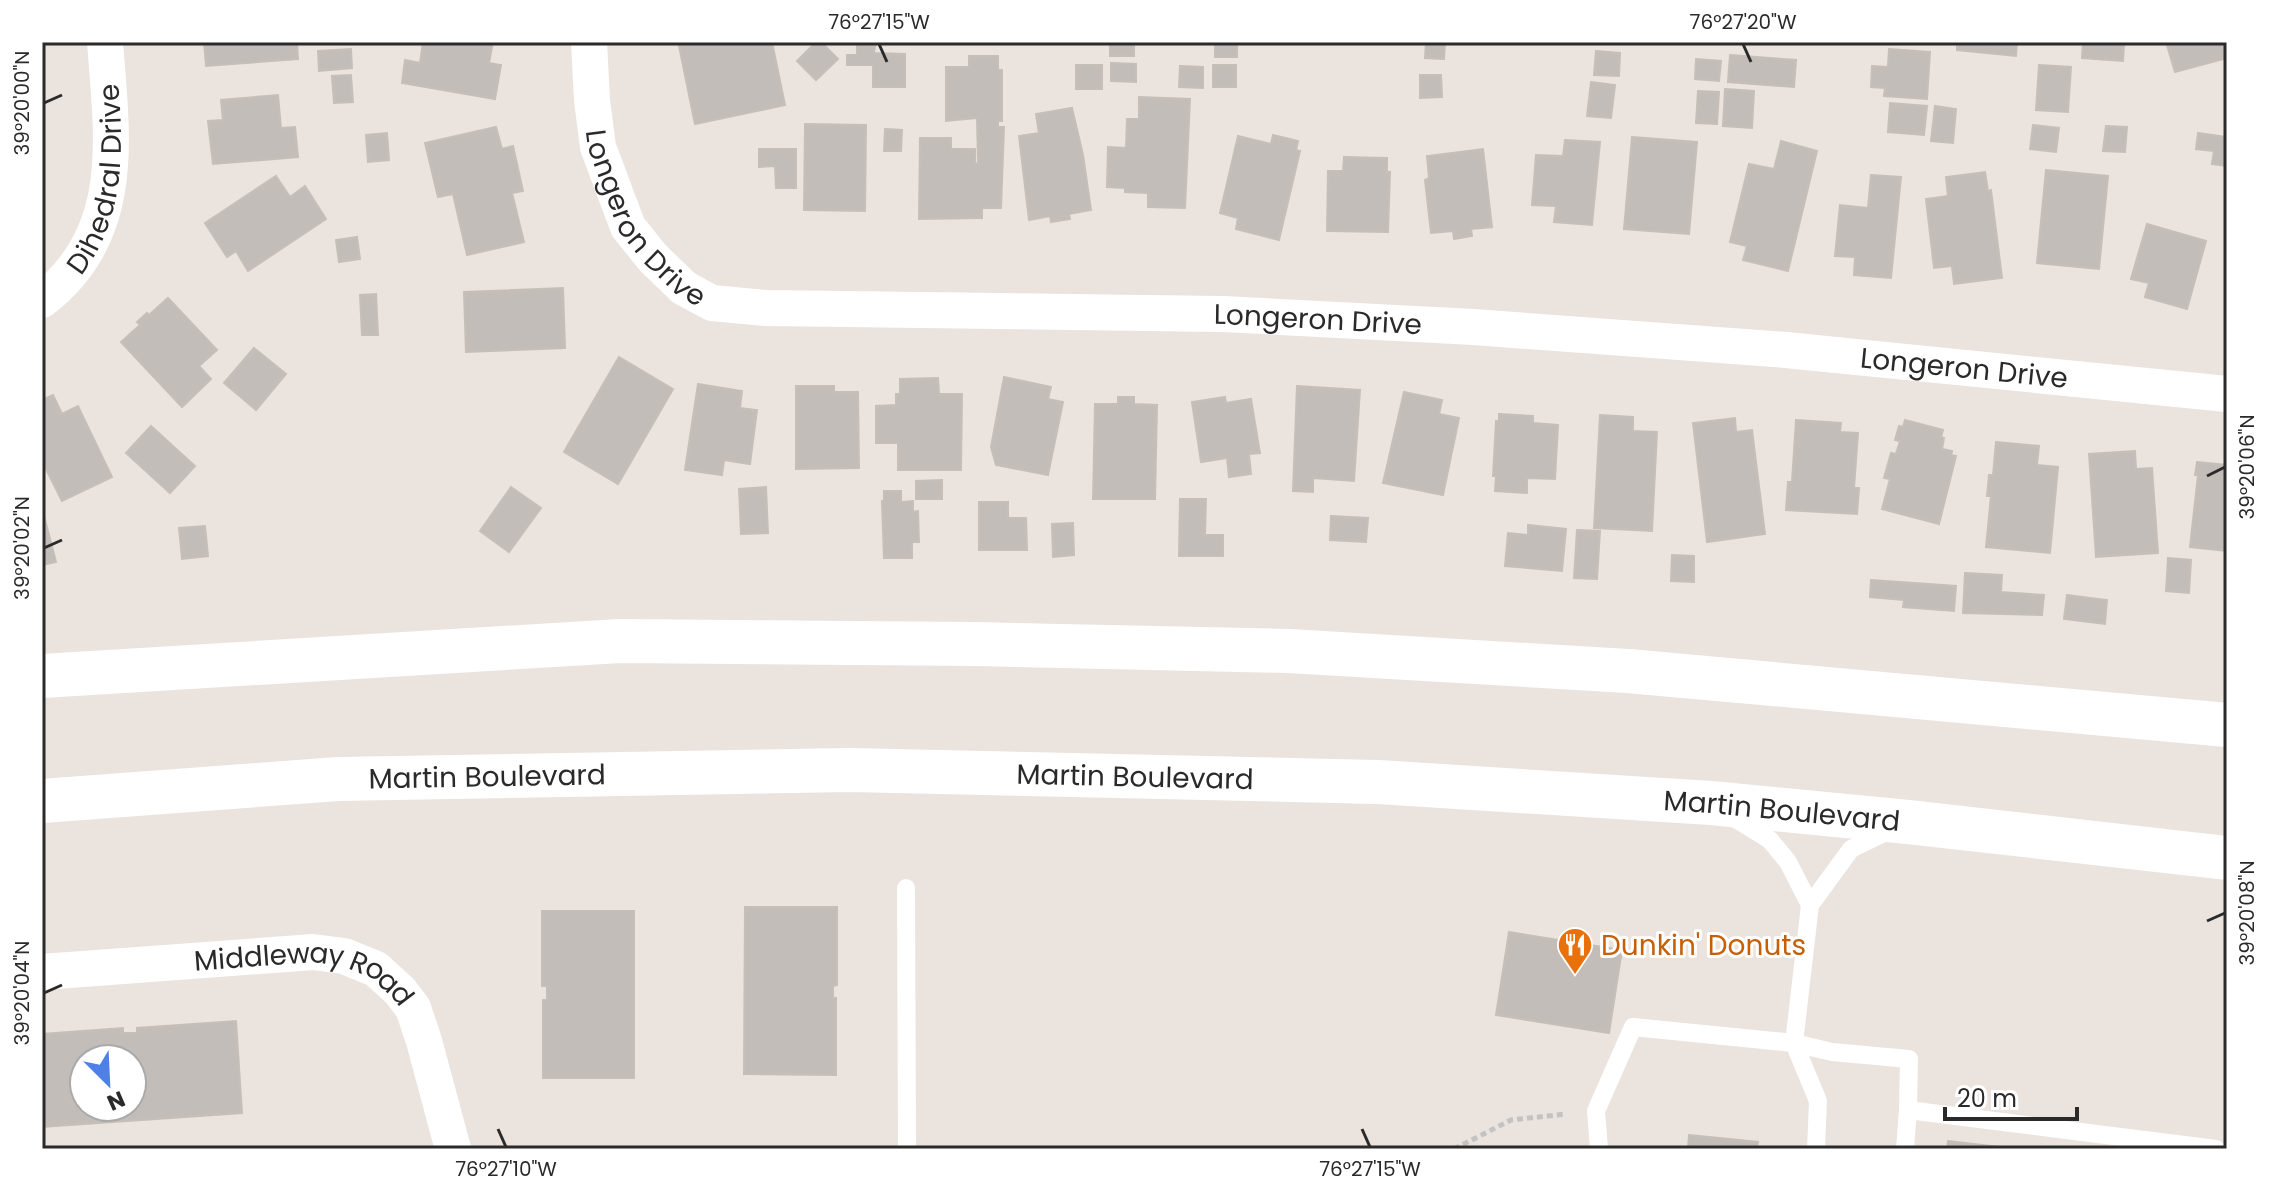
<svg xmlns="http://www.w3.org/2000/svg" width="2269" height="1191" viewBox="0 0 2269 1191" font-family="Poppins,sans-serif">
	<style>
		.building { fill: #c3bdba; stroke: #c6bfb8; stroke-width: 2; fill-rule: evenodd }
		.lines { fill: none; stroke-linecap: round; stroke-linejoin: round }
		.path { stroke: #c3c3c3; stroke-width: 5; stroke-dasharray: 6 4; stroke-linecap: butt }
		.lane { stroke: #fff; stroke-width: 18 }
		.street { stroke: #fff; stroke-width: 36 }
		.secondary { stroke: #fff; stroke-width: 44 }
		.ticks { fill: none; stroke: #2a2a2a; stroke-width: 3 }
		.labels { text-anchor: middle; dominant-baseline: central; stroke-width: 6; stroke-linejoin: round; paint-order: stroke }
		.street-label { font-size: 28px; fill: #2a2a2a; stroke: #fff }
		.food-label { font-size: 28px; fill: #c56008; stroke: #fff; text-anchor: start }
		.neatline { fill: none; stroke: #2a2a2a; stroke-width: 3 }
		.ticks-label { font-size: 20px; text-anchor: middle; fill: #2a2a2a }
	</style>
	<rect width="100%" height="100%" fill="#ebe3de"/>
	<g class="building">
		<path d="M204,42H297L298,59L206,66Z"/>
		<path d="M423,42H493L489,63L501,65L495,99L402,83L405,60L420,63Z"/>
		<path d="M699,42H772L785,105L695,124L679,46Z"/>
		<path d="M816,42H821L838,59L816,80L797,61Z"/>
		<rect x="1110" y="42" width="24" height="14"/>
		<rect x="1215" y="42" width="22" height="15"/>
		<path d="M1426,42H1445L1444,59L1425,58Z"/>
		<path d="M1957,42H2017L2016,56L1957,50Z"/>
		<path d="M2083,42H2124L2123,61L2082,58Z"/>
		<path d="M2166,42H2227V58L2175,72Z"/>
		<path d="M857,46H875L874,53L905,54V87H873V65H847V55H857Z"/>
		<path d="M351,49L352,68L319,71L318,51Z"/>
		<path d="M1889,49L1930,52L1927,99L1884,96L1885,88L1871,87L1872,66L1888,67Z"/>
		<path d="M1596,51L1620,53L1619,76L1594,75Z"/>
		<path d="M1730,55L1796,60L1794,87L1728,82Z"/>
		<path d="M969,56H998V70H1002V121H998V127H1004L1001,208H982V218L919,219L920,138H951V149H975V164L978,163L977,118L946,121V67H969Z"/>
		<path d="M1696,59L1721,61L1719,81L1695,79Z"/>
		<path d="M1111,63L1136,64V82L1111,81Z"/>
		<rect x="1076" y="65" width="26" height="24"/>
		<rect x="1213" y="65" width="23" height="22"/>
		<path d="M2039,65L2071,67L2068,112L2036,110Z"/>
		<path d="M1180,66L1203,67V88L1179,87Z"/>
		<path d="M351,75L353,102L334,103L332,76Z"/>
		<path d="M1420,75H1441L1442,97L1420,98Z"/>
		<path d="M1591,82L1615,85L1611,118L1587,116Z"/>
		<path d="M1725,89L1754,91L1752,128L1723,126Z"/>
		<path d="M1698,91L1719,92L1717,124L1696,123Z"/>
		<path d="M278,95L281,128L295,127L298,157L213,164L208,121L223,120L221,100Z"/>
		<path d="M1139,97L1190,99L1185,208L1148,207V193L1125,192V188L1107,187L1108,147L1126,148L1127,119H1139Z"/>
		<path d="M1890,103L1927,106L1924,135L1888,132Z"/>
		<path d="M1935,106L1956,109L1953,143L1931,141Z"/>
		<path d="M1072,108L1083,155L1091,210L1069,214L1070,219L1051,222L1050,216L1029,220L1019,136L1039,133L1036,114Z"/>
		<path d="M805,124L866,125L865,211L804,210Z"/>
		<path d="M2033,125L2059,128L2056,152L2030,149Z"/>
		<path d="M2106,126L2127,127L2125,152L2103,151Z"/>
		<path d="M496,127L502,149L513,146L523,191L512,193L524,242L467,255L453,194L438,197L425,143Z"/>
		<path d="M885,129L902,130L901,151H884Z"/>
		<path d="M387,133L389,160L368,162L366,135Z"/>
		<path d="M2198,133L2227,137V166L2212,164L2214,151L2196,149Z"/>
		<path d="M1273,135L1298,141L1296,150L1300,151L1279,240L1236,229L1238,218L1220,213L1238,136L1271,144Z"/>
		<path d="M1632,137L1697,142L1689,234L1624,229Z"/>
		<path d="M1565,140L1600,142L1592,225L1554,222L1556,206L1532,205L1536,155L1563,156Z"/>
		<path d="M1781,141L1817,151L1788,271L1743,260L1747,246L1730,242L1749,164L1774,169Z"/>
		<path d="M759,149H796V188H776L775,166L759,167Z"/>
		<path d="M1483,149L1492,227L1471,229L1472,236L1454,239L1453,231L1431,233L1425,180L1429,178L1427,156Z"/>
		<path d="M1344,157L1387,158V172H1390L1388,232L1327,231L1328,171H1343Z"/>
		<path d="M2046,170L2108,176L2099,269L2037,263Z"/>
		<path d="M1985,172L1988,191L1991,190L2002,278L1954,284L1952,266L1934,268L1926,199L1948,196L1946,177Z"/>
		<path d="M1871,175L1901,177L1891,278L1854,275L1855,257L1835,256L1840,205L1868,208Z"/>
		<path d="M276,176L290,197L305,186L326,219L248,271L236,251L227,257L205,223Z"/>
		<path d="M2147,224L2206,241L2187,309L2145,297L2149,283L2131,279Z"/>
		<path d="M357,237L360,259L339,262L336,240Z"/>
		<path d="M563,288L565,348L466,352L464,292Z"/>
		<path d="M376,294L378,335H362L360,295Z"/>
		<path d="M168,298L217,350L199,366L211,379L182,407L121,342L140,325L137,322L147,313L149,315Z"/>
		<path d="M254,348L286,374L256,410L224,383Z"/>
		<path d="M619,357L673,389L618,484L564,452Z"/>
		<path d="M1004,377L1051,387L1048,399L1063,402L1048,475L996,465L991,447Z"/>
		<path d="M938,378L939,394H962L961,470H898V443H876V406L896,405V394H900V379Z"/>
		<path d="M698,384L742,391L740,408L757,410L750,464L724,460L722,475L685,470Z"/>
		<path d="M796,386H834V392H858L859,468L796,469Z"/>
		<path d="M1297,386L1360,390L1354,481L1313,478V492L1293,491Z"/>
		<path d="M1404,392L1442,400L1439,414L1459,418L1443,495L1383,483Z"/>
		<path d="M53,395L62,414L78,406L112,477L62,501L42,461V400Z"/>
		<path d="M1118,397H1134V404L1157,405L1155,499H1093L1095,404H1118Z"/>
		<path d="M1225,397L1226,403L1251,399L1260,453L1249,454L1251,474L1229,477L1227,458L1201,462L1192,402Z"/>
		<path d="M1499,414L1533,416V423L1558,425L1555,479L1527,478V493L1495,491L1496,476H1493L1496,421H1499Z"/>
		<path d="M1600,415L1633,417V431L1657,432L1652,531L1594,528Z"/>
		<path d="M1735,418L1736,432L1752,430L1765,534L1707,542L1693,423Z"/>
		<path d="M1796,420L1841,423L1840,432L1858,433L1854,488H1859L1857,514L1786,510L1788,482H1792Z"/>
		<path d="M1905,420L1943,430L1941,437L1944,438L1942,449L1952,451L1951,455L1956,456L1939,524L1882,509L1890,479L1884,478L1891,453L1896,454L1900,441L1895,440L1899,426L1903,427Z"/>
		<path d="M151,426L195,466L170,493L126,453Z"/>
		<path d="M1996,442L2039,446L2037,465L2058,467L2050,553L1986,547L1991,496H1987L1989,475H1993Z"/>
		<path d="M2135,451L2136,469L2152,468L2158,553L2096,557L2089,454Z"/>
		<path d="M2197,462L2227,465V551L2190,547L2198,475H2195Z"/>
		<path d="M942,480V499H916V481Z"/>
		<path d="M511,487L541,508L509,552L480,531Z"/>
		<path d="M766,487L768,533L741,534L739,489Z"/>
		<path d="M884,491H901V502L913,501V512L918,511L919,542H912V558H884L882,501L884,500Z"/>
		<path d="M1180,499H1206L1205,535H1223V556H1179Z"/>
		<path d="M979,502H1008V518H1026L1027,550H979Z"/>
		<path d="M44,516L56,562L42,565V517Z"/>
		<path d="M1331,516L1368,518L1366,542L1330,540Z"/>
		<path d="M1073,523L1074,555L1053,557L1052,524Z"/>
		<path d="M1528,525L1566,529L1562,571L1505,566L1508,533L1528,535Z"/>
		<path d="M205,526L208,556L182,559L179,528Z"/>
		<path d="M1577,530L1600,531L1597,579L1574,578Z"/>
		<path d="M1672,555L1694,556V582L1671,581Z"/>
		<path d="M2168,558L2191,560L2189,593L2166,591Z"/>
		<path d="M1965,573L2002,575L2001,592L2044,595L2042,615L1963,613Z"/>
		<path d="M1871,580L1956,586L1954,611L1903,607L1904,600L1870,597Z"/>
		<path d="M2067,595L2107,600L2105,624L2064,619Z"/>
		<path d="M745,907H837V985L833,986V998H836V1075L744,1074Z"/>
		<path d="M542,911H634V1078H543V1000H547V986H542Z"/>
		<path d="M1509,932L1622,950L1609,1033L1496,1015Z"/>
		<path d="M236,1021L242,1113L42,1127V1034L123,1028V1033H137V1028ZM84,1059H132V1107H84Z"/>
		<path d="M1689,1135L1758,1142L1757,1149H1688Z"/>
		<path d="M1948,1141L2017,1149H1947Z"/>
	</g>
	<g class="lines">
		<path class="path" d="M1454,1149L1511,1120L1566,1114"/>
		<g class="lane">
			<path d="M1733,817L1770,840L1788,862L1810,905"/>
			<path d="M1890,830L1851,849L1810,905L1794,1043L1832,1052L1909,1059L1908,1110L2216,1149"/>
			<path d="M906,888L907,1149"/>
			<path d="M1599,1149L1596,1111L1633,1027L1794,1043L1818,1101L1816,1149"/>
			<path d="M1905,1149L1908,1110"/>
		</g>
		<g class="street">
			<path id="s1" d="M589,42L592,100L598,147L628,227L653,258L684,288L712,303L766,308L1223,314L1474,327L1786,350L2227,394"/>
			<path id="s2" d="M42,300C128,234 112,137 105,42"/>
			<path id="s3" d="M42,972L313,952L344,956L376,969L400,991L413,1008L424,1041L453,1149"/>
		</g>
		<g class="secondary">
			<path d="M42,676L620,641L974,644L1289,651L1628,671L2227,725"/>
			<path id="s4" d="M42,801L338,779L850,770L1378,782L1711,803L1908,822L2227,858"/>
		</g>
	</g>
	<path class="ticks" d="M879,44L887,62M1743,44L1751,62M44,103L62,95M2207,476L2225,467M44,548L62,540M2207,921L2225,913M44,993L62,985M498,1129L506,1147M1362,1129L1370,1147"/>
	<defs>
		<symbol id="restaurant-pin" viewBox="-11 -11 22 30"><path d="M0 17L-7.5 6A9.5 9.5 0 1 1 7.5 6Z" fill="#e8710a" stroke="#fff"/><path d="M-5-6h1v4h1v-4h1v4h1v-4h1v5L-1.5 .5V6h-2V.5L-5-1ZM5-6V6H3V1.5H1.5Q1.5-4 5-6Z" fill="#fff"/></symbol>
	</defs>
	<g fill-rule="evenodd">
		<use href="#restaurant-pin" x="1555" y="925" width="40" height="54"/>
	</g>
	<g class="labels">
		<g class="street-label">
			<text stroke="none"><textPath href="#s2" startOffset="140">Dihedral Drive</textPath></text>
			<text stroke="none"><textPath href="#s1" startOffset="192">Longeron Drive</textPath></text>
			<text stroke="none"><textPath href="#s1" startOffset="912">Longeron Drive</textPath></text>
			<text stroke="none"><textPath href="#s1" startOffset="1560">Longeron Drive</textPath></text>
			<text stroke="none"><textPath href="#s4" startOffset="446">Martin Boulevard</textPath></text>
			<text stroke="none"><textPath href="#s4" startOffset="1094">Martin Boulevard</textPath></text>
			<text stroke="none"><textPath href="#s4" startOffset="1742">Martin Boulevard</textPath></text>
			<text stroke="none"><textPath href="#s3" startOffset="268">Middleway Road</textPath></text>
		</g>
		<g class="food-label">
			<text x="1601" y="945">Dunkin' Donuts</text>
		</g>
	</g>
	<rect width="2269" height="1191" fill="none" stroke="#ffffff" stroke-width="88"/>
	<g transform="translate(108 1083) rotate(156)"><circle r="38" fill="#ffffff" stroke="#aaaaaa" stroke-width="2"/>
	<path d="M0-6L14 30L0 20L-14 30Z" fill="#4e80e7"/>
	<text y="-12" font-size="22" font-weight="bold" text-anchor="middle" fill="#2a2a2a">N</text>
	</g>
	<path d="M1945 1107v12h132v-12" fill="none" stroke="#2a2a2a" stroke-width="4"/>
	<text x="1957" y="1107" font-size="24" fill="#2a2a2a" stroke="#ffffff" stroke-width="6" paint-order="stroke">20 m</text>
	<rect x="44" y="44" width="2181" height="1103" class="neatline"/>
	<g class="ticks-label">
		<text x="879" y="29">76°27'15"W</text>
		<text x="1743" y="29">76°27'20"W</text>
		<text transform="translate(22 103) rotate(-90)" y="7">39°20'00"N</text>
		<text transform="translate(2247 467) rotate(-90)" y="7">39°20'06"N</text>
		<text transform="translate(22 548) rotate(-90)" y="7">39°20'02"N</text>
		<text transform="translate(2247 913) rotate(-90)" y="7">39°20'08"N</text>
		<text transform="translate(22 993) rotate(-90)" y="7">39°20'04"N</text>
		<text x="506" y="1176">76°27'10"W</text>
		<text x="1370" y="1176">76°27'15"W</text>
	</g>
</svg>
